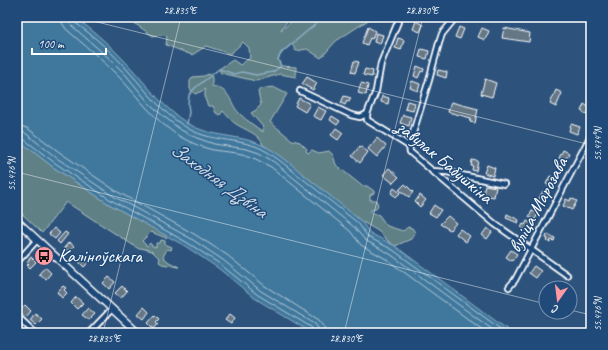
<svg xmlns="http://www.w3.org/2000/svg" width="608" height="350" viewBox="0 0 608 350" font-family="Caveat,sans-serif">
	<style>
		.green { fill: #5f8085; stroke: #afc0c2 }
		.water { fill: #41789d; stroke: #8daec4 }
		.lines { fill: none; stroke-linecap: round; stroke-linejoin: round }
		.shore { stroke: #b3c9d8; stroke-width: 1 }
		.stream { stroke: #8daec4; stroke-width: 1.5 }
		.building { fill: #657685; stroke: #fff }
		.minor-casing { stroke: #fff; stroke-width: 8 }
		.secondary-casing { stroke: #fff; stroke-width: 9 }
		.minor { stroke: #1f4a7a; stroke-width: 4.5 }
		.secondary { stroke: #1f4a7a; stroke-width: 6 }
		.ticks { fill: none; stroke: #fff; stroke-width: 1; stroke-opacity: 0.45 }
		.labels { text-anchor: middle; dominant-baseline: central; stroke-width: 3; stroke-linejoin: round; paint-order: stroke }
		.street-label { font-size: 19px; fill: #fff; stroke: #1f4a7a }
		.poi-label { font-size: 19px; fill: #fff; stroke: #1f4a7a; text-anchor: start }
		.water-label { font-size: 20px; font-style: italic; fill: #d0dde6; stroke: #1f4a7a }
		.neatline { fill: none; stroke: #fff; stroke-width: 1.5 }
		.ticks-label { font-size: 10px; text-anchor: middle; fill: #fff }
	</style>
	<rect width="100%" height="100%" fill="#2d537c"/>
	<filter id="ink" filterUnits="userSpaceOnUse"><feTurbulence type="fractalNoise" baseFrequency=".025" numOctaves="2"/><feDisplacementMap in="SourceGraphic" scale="8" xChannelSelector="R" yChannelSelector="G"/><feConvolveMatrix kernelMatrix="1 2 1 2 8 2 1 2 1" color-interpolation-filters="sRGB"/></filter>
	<g filter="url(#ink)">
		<g class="green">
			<path d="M125,17H286L289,19L280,31L297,17H373L336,41L321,58L307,49L296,51L292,44C286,49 282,52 278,59L281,66L296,67V77L280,74L256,81L221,73L219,69L233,60L240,65L250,58L249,48L243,42L230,54L206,46L192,55L166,45L167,36L159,35L153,36Z"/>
			<path d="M209,74L212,77V86C233,91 228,102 240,114C247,121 255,126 263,132V127L251,113L256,110L261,105L258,92L260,89L273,87L287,94L270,122L292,140L300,142L307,149L306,151L308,153L312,150L319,153L329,151L333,155L336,165L362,186H367L374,191V193L370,195V200H376L378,205L376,209L371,210V212L379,215L387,226L403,231L408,227L412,228L415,232L411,239L395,246L388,241L378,231L361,221L279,155L263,145C260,134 245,130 236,124C231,121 227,115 223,111L220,115L216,113L213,106H208L205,99V89L202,91L195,94L190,89V81L193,77L204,76Z"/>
			<path d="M17,139L53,167L109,204L168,236L166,238L151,232L142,241L147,246L150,243L152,246L156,247V243H160L161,240L165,241V244L172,247L171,250L167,249L163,257L169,262L179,267L162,264L159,262L160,259L152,251L141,248L139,249L66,202L42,233L17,209Z"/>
		</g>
		<path class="water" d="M17,17H74C95,31 116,51 133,70C150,89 165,109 187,123C211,138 238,134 262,145C278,152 291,164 304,175C323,190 342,205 361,221L370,233L395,246L512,333H312L256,299L218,268L185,246L109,204L53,167L17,139Z"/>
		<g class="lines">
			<g class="shore">
				<path d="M62,17V23L66,29C84,45 103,60 120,78C139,98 155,121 179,136C189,142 201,147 213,150C224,152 236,152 246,155C255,158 263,163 271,167L350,231L361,245L386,259L487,333"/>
				<path d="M68,17V21L71,25L111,60L126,75L149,103L162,115L181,130L197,138L214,144L247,149L259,153L274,162L354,227L365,240L390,254L497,333"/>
				<path d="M73,17L74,22C94,36 114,54 130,73C147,92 162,112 184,126C209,143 237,137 262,149C277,157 290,169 303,179C322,194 340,209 358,223L368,237L393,250L506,333"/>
				<path d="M17,125L27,128L62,154L116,191L194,234L227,255L265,286L319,320L324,326L325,333"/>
				<path d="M17,131L24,132L58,159L113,196L190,238L223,260L261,291L315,324L318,328L319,333"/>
				<path d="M17,136L21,137L55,163L111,200L188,243L220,264L258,295L311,327L313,330L314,333"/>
			</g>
			<path class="stream" d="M187,124L189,112L188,104L189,95L195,88L219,69L234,74L242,72L256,75L273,72L281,66L278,59L281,53L324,17"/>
		</g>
		<g class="building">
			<path d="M416,21L423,25L420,32L413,29Z"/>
			<path d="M368,27L375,31L372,39L370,38L367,45L362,43Z"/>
			<path d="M459,27L464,29L460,39L455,37Z"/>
			<path d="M482,28L489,31L485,40L478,37Z"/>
			<path d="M504,28L530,33L529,42L502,38Z"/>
			<path d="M376,33L383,35L380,44L374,42Z"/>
			<path d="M398,38L404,40L401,50L395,48Z"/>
			<path d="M421,49L429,51L427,59L419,57Z"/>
			<path d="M354,61L359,62L355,73L351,72Z"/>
			<path d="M417,66L424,69L423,72L421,71L418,78L414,76Z"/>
			<path d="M365,69L373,71L372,77L363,75Z"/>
			<path d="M438,70L447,72L446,78L437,75Z"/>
			<path d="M307,77L317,83L313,90L302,84Z"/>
			<path d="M485,79L496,83L492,97L481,94Z"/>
			<path d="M412,81L420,84L418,91L410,88Z"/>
			<path d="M361,83L368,85L366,95L358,93Z"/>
			<path d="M556,90L562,93L556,107L550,104Z"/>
			<path d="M344,96L351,98L349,102L347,101L345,105L341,103Z"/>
			<path d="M382,96L389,98L388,104L381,102Z"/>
			<path d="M299,98L310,104L305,112L295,106Z"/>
			<path d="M407,101L415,103L413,111L405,109Z"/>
			<path d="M451,102L478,109L475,123L470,122L471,118L448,112Z"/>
			<path d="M584,104L590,108L587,114L581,111Z"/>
			<path d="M318,107L326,111L321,120L313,116Z"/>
			<path d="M403,115L411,117L409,126L400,123Z"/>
			<path d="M332,116L340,121L337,125L330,120Z"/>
			<path d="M571,124L580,127L577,134L569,131Z"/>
			<path d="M336,128L343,133L338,140L331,135Z"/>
			<path d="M377,138L386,146L377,157L368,149Z"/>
			<path d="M360,146L368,152L360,163L352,156Z"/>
			<path d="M563,150L569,153L565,161L559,158Z"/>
			<path d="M472,160L478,161L476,171L472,170L473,166H471Z"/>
			<path d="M487,165L495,168L493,176L484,173Z"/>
			<path d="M389,168L399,177L393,183L383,175Z"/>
			<path d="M550,176L556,179L552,187L546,184Z"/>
			<path d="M405,184L413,192L409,197L399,190Z"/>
			<path d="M485,185L496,187L494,197L483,195Z"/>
			<path d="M394,188L400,193L396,197L391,193Z"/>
			<path d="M543,191L547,193L542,205L537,202Z"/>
			<path d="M420,195L426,200L420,207L415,202Z"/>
			<path d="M571,198L577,201L572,210L563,206L566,199L570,201Z"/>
			<path d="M434,205L441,210L436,217L429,213Z"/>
			<path d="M532,211L538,213L535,220L529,217Z"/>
			<path d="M507,214L519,220L518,223L506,218Z"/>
			<path d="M448,216L456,223L450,230L440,224Z"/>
			<path d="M527,221L533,224L529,232L521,228L523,224L525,225Z"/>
			<path d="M54,228L60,233L55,239L49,234Z"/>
			<path d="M487,228L492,232L487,239L482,235Z"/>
			<path d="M460,229L470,236L466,242L456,234Z"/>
			<path d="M65,232L68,234L60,244L57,241Z"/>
			<path d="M547,234L555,238L554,241L551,240L550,243L547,241L548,239L546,238Z"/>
			<path d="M69,242L74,246L69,252L64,248Z"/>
			<path d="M511,250L517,254L512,261L506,257Z"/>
			<path d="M31,257L36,262L30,268L27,265L29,264L27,262Z"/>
			<path d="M83,257L89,262L84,267L79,262Z"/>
			<path d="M534,266L541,271L536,278L529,273Z"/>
			<path d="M45,267L51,273L46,279L39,274Z"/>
			<path d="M109,277L115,282L109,289L103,283Z"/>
			<path d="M63,286L66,288L64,290L67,293L62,298L57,292Z"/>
			<path d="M122,286L127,291L121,298L115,293Z"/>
			<path d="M76,297L83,303L77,309L71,303Z"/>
			<path d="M25,305L31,311L26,317L19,311Z"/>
			<path d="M144,307L149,312L144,319L138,314Z"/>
			<path d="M88,308L95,314L89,320L82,315Z"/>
			<path d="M35,313L42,319L36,325L30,320Z"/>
			<path d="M230,314L235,318L231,324L225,320Z"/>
			<path d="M155,315L159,319L156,322L158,324L154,329L148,323Z"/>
		</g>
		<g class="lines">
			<defs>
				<g id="minor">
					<path d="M400,17L381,63L376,91L367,114V120L409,146L410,152L495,224L567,275"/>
					<path d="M300,91L351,115L360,117L367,114"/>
					<path d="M409,146L429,80L439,43L442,34L456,17"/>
					<path d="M432,171L447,172L504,184"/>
					<path d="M17,262L37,240"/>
					<path d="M509,287L515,280L591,135"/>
					<path d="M17,316L35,333"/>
					<path d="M89,333L112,309"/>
				</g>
				<path id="secondary" d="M17,221L138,333"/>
			</defs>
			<use href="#minor" class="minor-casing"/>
			<use href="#secondary" class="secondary-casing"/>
			<use href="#minor" class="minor"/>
			<use href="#secondary" class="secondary"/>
		</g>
	</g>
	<path class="ticks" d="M77,17L591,145M17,172L546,304M570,310L591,315M103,333L181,17M344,333L423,17M586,333L591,314"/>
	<defs>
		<symbol id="bus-disc" viewBox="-11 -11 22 22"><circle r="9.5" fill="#ff9aa2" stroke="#1f4a7a"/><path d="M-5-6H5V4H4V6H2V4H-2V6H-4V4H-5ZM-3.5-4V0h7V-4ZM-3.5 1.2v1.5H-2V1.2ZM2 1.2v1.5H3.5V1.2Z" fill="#111"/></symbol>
	</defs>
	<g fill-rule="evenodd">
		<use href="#bus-disc" x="33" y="245" width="22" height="22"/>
	</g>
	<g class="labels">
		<g class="street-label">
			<text transform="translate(445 162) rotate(40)">завулак Бабушкіна</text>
			<text transform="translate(538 205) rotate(-62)">вуліца Марозава</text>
		</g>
		<g class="poi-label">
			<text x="58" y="256">Каліноўскага</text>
		</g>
		<g class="water-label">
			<text transform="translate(219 180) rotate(36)">Заходняя Дзвіна</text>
		</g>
	</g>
	<rect width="608" height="350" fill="none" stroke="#1f4a7a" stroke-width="44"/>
	<g transform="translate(558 300) rotate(194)"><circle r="19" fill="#1f4a7a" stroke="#7992af"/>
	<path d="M0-3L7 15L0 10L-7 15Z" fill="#ff9aa2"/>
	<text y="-6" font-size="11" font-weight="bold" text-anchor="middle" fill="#ffffff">С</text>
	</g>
	<path d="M32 48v6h74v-6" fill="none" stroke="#ffffff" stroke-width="2"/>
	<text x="38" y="48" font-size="12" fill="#ffffff" stroke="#1f4a7a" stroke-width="3" paint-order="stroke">100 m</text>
	<rect x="22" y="22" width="564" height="306" class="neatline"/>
	<g class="ticks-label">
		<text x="180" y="14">28.835°E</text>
		<text x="422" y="14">28.830°E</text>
		<text transform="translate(597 144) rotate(-90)" y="4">55.474°N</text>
		<text transform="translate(11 174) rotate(-90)" y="4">55.476°N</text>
		<text transform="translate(597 314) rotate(-90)" y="4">55.476°N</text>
		<text x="104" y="342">28.835°E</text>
		<text x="346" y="342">28.830°E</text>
	</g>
</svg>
